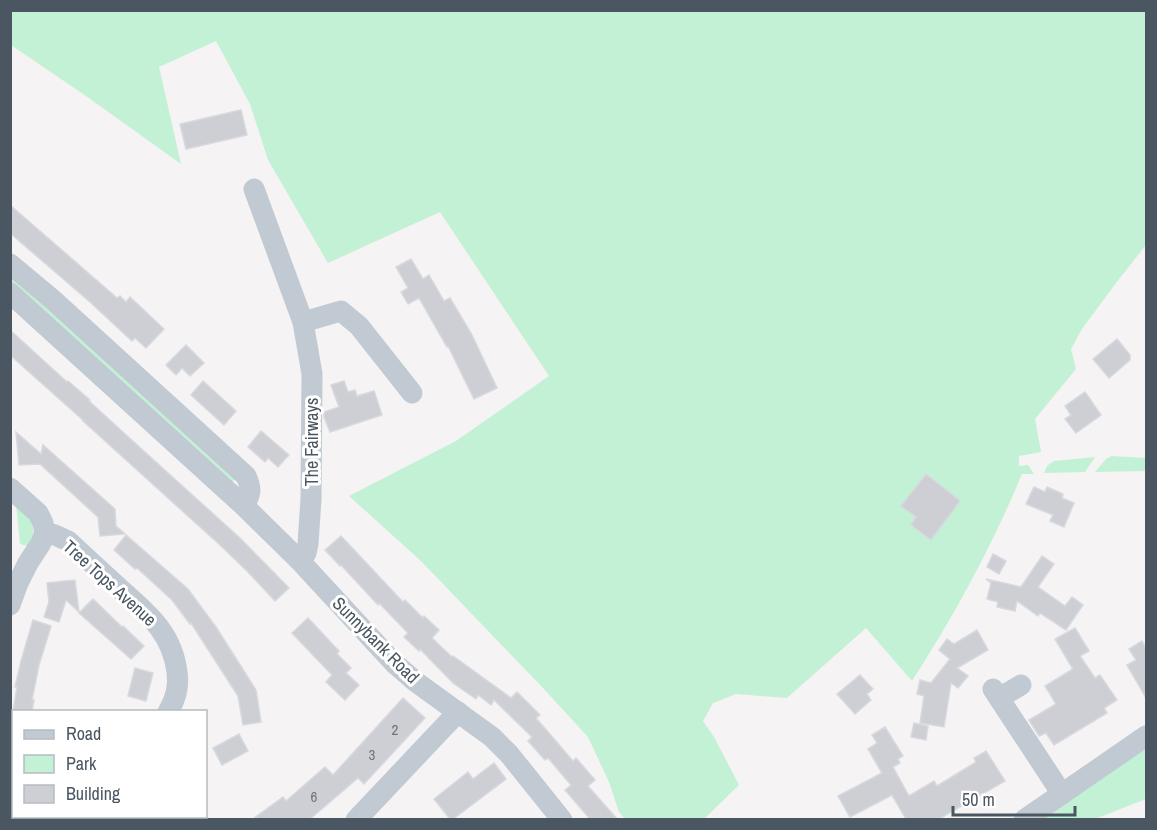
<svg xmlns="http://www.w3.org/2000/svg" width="1157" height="830" viewBox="0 0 1157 830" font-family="'Archivo Narrow',sans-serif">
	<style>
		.green { fill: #c3f1d5 }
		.building { fill: #cdcfd5; stroke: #d7d9de; stroke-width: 1.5 }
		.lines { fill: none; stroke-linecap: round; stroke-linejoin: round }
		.minor { stroke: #c1cad2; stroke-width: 21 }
		.labels { text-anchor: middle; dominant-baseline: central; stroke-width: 6; stroke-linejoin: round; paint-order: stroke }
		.number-label { font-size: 15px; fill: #6b747e }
		.street-label { font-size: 18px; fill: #4a5661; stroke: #fff }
	</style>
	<rect width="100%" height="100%" fill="#f5f3f3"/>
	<g class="green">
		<path d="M10,11H1146V245L1116,283L1082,329L1071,349L1076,369L1035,419L1041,452L1019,456V466L1028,465L1034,474H1022C992,546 954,616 912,681L866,628L787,698L736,694L713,703L703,721L714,737L739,785L704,819H625L619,812L609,782L588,737L543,688L421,561L349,496L456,441L549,376L440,212L328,263L268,160L250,104L216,41L159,67L181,164L86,96L11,45Z"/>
		<path d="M10,269L236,477L234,481H231L11,282Z"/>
		<path d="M1112,456L1146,458V471L1095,472L1106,459Z"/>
		<path d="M1095,457L1085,472L1044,473L1047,466L1054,461Z"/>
		<path d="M16,504C30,519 40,525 28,546L20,544Z"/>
		<path d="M1146,747V799L1095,819L1037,820Z"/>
	</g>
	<g class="building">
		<path d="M241,110L247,135L186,149L180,124Z"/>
		<path d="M10,205L117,298L120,296L126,302L130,297L164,329L146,348L135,338L132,341L90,302L10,233Z"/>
		<path d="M411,259L423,279L429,275L444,301L450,298L471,333L497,388L474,399L448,346L447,347L419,298L408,304L401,292L408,288L396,267Z"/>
		<path d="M10,330L67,382L68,381L90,400L89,401L146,453L241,539L289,588L275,601L247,571L220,545L83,421H84L10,355Z"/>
		<path d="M1117,339L1130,355V360L1109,378L1093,359Z"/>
		<path d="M186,345L204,363L190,376L182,368L176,375L166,365Z"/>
		<path d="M203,381L236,411L224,425L191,395Z"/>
		<path d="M344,381L348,392L355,390L357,396L374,391L382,415L330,432L324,417V412L339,407L331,385Z"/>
		<path d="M1085,392L1101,415L1076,433L1065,419L1071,415L1065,406Z"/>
		<path d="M261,431L289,455L278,467L268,458L265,462L248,447Z"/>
		<path d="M16,432L41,454L43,445L115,509L116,526L125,534L100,536L98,517L40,464L19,465Z"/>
		<path d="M926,474L960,501L931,540L911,525L916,517L901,506Z"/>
		<path d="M1034,487L1045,492L1047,487L1063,494L1062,498L1074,503L1064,527L1050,521L1053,515L1026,504Z"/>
		<path d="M126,535L188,589L216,627L256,690L261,722L243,725L238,696L191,623L190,624L172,600L137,568L135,569L114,550Z"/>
		<path d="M341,536L403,602L405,600L423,618L424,616L439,630L432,638L452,657L453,656L511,698L517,692L540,715L536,718L573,761L576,758L595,780L588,786L617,819H590L565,790L571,785L548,758L545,760L528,741L532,737L494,700L491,705L478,695L476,699L453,683L420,649L419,651L404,637L408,633L379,603L378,605L341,565L340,566L325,550Z"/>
		<path d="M993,554L1006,561L999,574L987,567Z"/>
		<path d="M1042,556L1054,564L1038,587L1065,606L1072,597L1083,605L1066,630L1040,613L1038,616L1017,601L1015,611L997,607L998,602L987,599L991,583L986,579L1021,587Z"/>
		<path d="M75,580L79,612L66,600L59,622L44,617L49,602L47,583Z"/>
		<path d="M93,599L122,627L123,626L144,646L131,659L79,613Z"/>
		<path d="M308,618L339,651L337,654L351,668L346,673L359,685L345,700L326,682L332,675L292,633Z"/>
		<path d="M33,620L51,626L39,665L32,700H34L32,711H13L17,687H15L21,661Z"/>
		<path d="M1075,628L1089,651L1080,656L1095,678L1100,675L1117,700L1104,708L1107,713L1054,745L1046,733L1039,736L1029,720L1056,704L1045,686L1073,669L1055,639Z"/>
		<path d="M977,630L988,650L957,668L968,676L958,688L951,683L944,727L920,723L924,696L917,694L920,680L931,683L950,659L939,650L947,639L954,644Z"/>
		<path d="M1142,641L1146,649V698L1127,665L1136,660L1129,649Z"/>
		<path d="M135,668L153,673L146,701L128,696Z"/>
		<path d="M860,675L873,689L867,694L871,700L855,714L837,694Z"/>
		<path d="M403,698L425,718L364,784L358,778L310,819H253L283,797L286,801L325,767L333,775Z"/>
		<path d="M914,723L928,726L926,740L911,737Z"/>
		<path d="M885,727L903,756L898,759L900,763L893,767L909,796L934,781L937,786L976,762L974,758L986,751L1005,781L939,819H906L892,795L850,817L838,796L882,773L868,749L877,743L872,735Z"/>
		<path d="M239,734L248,751L222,765L213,748Z"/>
		<path d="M494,763L506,779L453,819H450L434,799L468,772L473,779Z"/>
	</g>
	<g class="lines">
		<g class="minor">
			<path d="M254,189L303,322L312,374L311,499L308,544L306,553L299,560"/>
			<path d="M10,264L52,299L246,476C252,489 251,494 244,506"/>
			<path d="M10,293L244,506L299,560L394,663L416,682L492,737L509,754L562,820"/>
			<path d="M303,322L341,311L359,326L412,393"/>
			<path d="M10,488L38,513L43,523L45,532L41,543L28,563L18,583L10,605"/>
			<path d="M45,532L55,535L68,541C85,557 102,572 119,588C147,613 172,632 177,672C179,686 176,699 168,712"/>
			<path d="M993,689L1062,794"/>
			<path d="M999,698L1021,685"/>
			<path d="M10,801L14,800"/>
			<path d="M356,820L458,712"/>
			<path d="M1024,820L1146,736"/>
		</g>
	</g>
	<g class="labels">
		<g class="number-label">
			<text x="395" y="729">2</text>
			<text x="372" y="754">3</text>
			<text x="314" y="796">6</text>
		</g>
		<g class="street-label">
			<text transform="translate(311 442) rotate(-90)">The Fairways</text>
			<text transform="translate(110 583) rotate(42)">Tree Tops Avenue</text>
			<text transform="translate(376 640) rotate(45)">Sunnybank Road</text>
		</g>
	</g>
	<rect width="1157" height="830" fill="none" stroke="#4a5661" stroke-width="24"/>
	<rect x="12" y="710" width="195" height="108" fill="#ffffff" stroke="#b7bbc0" stroke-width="1.5"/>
	<rect x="24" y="730" width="30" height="9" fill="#c1cad2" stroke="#b7bbc0" stroke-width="1.5"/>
	<text x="66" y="740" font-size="18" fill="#4a5661">Road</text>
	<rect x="24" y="755" width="30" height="18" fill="#c3f1d5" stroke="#b7bbc0" stroke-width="1.5"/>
	<text x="66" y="770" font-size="18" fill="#4a5661">Park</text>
	<rect x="24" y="785" width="30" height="18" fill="#cdcfd5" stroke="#b7bbc0" stroke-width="1.5"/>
	<text x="66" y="800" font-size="18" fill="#4a5661">Building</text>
	<path d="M953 806v9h122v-9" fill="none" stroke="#4a5661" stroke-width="3"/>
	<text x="962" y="806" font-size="18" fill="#4a5661" stroke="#ffffff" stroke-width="4.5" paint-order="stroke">50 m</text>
</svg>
